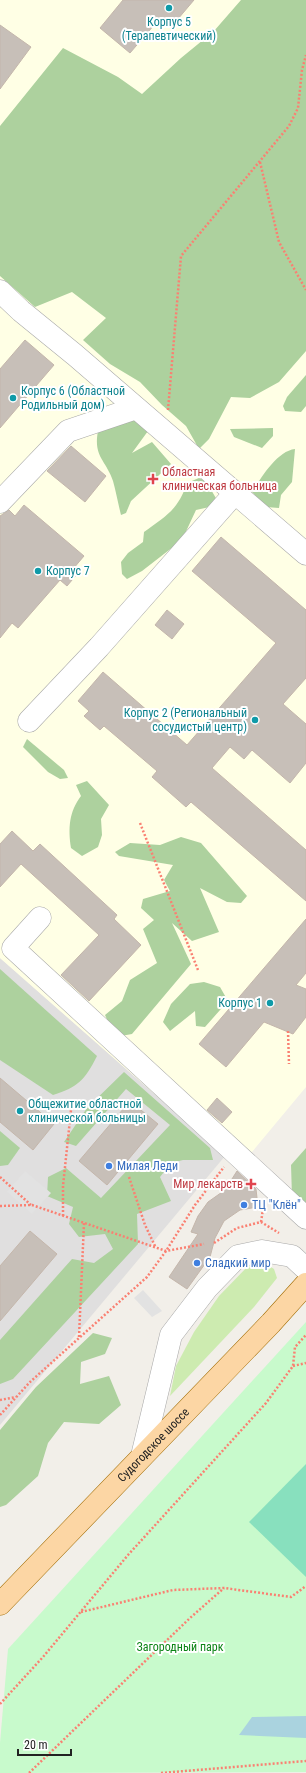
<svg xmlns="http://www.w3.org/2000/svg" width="306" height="1773" viewBox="0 0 306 1773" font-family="'Roboto Condensed',sans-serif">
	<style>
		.residential { fill: #e0dfdf }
		.education { fill: #ffffe5 }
		.grass { fill: #cdebb0 }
		.forest { fill: #add19e }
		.park { fill: #c8facc }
		.pitch { fill: #88e0be }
		.parking { fill: #e2e2e2 }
		.water { fill: #aad3df }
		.building { fill: #c7bfb8; stroke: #c4b6ab }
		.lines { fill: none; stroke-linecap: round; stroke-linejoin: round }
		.minor-casing { stroke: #a9a9a9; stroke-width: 23 }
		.major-casing { stroke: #a06b00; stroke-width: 23 }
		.path { stroke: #fa8072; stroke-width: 2.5; stroke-dasharray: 2 2; stroke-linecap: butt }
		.minor { stroke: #fff; stroke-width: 22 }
		.major { stroke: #fcd6a4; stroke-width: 22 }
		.culture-dot { fill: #0f9aa8; stroke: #fff; stroke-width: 1.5 }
		.health-dot { fill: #e0444e; stroke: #fff; stroke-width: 1.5 }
		.shop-dot { fill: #3f7fe0; stroke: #fff; stroke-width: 1.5 }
		.labels { text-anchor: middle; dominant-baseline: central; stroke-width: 4; stroke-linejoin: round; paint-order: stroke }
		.culture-label { font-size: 12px; fill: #0d838f; stroke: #fff; text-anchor: start }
		.health-label { font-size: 12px; fill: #be3a42; stroke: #fff; text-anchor: start }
		.shop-label { font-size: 12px; fill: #366cbe; stroke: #fff; text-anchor: start }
		.street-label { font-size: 12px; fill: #222; stroke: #fff }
		.park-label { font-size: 12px; fill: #0c8416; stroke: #fff }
	</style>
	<rect width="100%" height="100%" fill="#f2efe9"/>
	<path class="residential" d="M0,958L225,1156L0,1425Z"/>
	<path class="education" d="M0,0H306V1087L252,1152L225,1156L0,958Z"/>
	<path class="grass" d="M263,1262L274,1269L277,1278L254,1307L170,1396L176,1366L194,1332L219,1296L251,1263Z"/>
	<g class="forest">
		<path d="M241,0H306V351L279,382L250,398L231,397L209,439L199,449L186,426L162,405L140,382L110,364L83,340L106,318L72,292L35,307L0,276V126L63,48L118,77L142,94L181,58L214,31Z"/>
		<path d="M306,375V406L301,412L285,411L283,406L287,397Z"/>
		<path d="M131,420L145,424L148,431L132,453L152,442L171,464L131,501L126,513L121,515C118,503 116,492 113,481C106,460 93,457 98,431Z"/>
		<path d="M273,428V436L262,448L234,437L230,429Z"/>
		<path d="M295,449L292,482L281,495L279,508L266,507L252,492C261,478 277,451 295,449Z"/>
		<path d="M199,478L206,481L217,500L214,506L196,510L182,540L142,571L127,579L122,574L121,562L128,553L143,542L144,532C166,516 178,510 187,483Z"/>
		<path d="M27,739L64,770L68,778L60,779L48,772L23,747Z"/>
		<path d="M87,781L109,805L101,819L102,835L98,847L82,856L71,848C68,828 69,812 81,796L76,785Z"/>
		<path d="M181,837L201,843L247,896L241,903L227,902L200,888L219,932L192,941L172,923L191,964L132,1034L115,1037L105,1015L122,1001L130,980L157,963L143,929L154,920L141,908L143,899L170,891L164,880L173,865L119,856L115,852L130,843L160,845Z"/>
		<path d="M0,969L97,1056C85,1080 78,1087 53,1095L0,1060Z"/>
		<path d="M204,982L220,987L228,1001L205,1027L196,1026L195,1011L170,1031L163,1022L171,1004L190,984Z"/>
		<path d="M124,1072L210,1148L213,1160H183L171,1163L160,1177L171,1201L137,1214L138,1244L13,1379L0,1384V1340L72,1259L94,1263L113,1249L105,1234L79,1237L69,1224L73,1207L47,1196L48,1177L66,1168L101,1198L170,1125L126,1089L76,1146L64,1142L87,1108Z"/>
		<path d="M0,1131L20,1148L8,1165L0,1166Z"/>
		<path d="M306,1148V1209L292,1197L291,1165Z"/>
		<path d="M93,1333L112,1338L105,1354L81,1362L80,1384L109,1376L121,1405L99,1424L64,1422L48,1443L38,1476L6,1505L0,1507V1430L36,1387Z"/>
	</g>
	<path class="park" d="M306,1322V1772L0,1773V1743L8,1649Z"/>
	<path class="pitch" d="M306,1464V1577L249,1522Z"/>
	<g class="parking">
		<path d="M25,1171L51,1193L32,1214L7,1192Z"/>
		<path d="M143,1290L162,1311L152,1317L134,1298Z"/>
	</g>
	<path class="water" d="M306,1716V1738L239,1735L252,1717Z"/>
	<g class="building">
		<path d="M123,0H194L172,26L161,17L130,53L100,28Z"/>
		<path d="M0,25L31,47L0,89Z"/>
		<path d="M25,340L54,365L0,428V369Z"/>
		<path d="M71,446L106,476L85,502L47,471Z"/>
		<path d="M24,505L84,556L73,569L78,573L67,586L60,580L18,628L12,623L0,638V516L9,510L15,516Z"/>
		<path d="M221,537L306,610V678L283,704L306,724V763L290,783L252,750L244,759L230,747L212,768L306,850V901L191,802L186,807L152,777L157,771L104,726L100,730L84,716L89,711L78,701L103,672L187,745L276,643L192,571Z"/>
		<path d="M167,610L184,624L172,639L155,625Z"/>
		<path d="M12,831L33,851L40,844L117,915L114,919L141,945L89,1001L61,975L99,935L21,864L0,887V844Z"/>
		<path d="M306,919V973L296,985L306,989V1017L293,1034L264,1022L226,1067L199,1044Z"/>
		<path d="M0,1078L54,1124L33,1150L0,1122Z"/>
		<path d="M217,1098L232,1112L222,1123L207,1110Z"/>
		<path d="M130,1101L158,1124L107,1185L79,1161Z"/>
		<path d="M237,1171L256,1189L258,1207L240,1210L224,1221L215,1238L210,1257L187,1289L169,1277L198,1234L191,1232L198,1216L208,1202L225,1190Z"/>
		<path d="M30,1231L57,1254L0,1321V1266Z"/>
	</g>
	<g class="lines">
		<defs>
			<g id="minor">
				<path d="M0,291L21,311L75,355L306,554"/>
				<path d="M0,502L68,431L136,408"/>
				<path d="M29,721L99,647L235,493"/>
				<path d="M40,918L13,948L306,1218"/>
				<path d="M142,1456L171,1335L207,1288L238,1256L262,1251L292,1256L306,1269"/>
			</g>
			<g id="major">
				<path id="s1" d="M0,1604L271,1323L306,1284"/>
			</g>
		</defs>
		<use href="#minor" class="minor-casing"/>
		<use href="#major" class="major-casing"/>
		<g class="path">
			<path d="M260,162L279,242L306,290"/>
			<path d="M168,410L181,256L289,126L298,108L302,70L306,55"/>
			<path d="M140,823L198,970"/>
			<path d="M288,1031L289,1064"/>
			<path d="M0,1177L31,1205"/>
			<path d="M129,1177L145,1225L156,1248"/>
			<path d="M0,1206L32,1205L166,1251L204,1244"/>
			<path d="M63,1216V1186L71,1110"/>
			<path d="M261,1222L263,1209"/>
			<path d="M214,1243L237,1228L261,1222L279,1233"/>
			<path d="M79,1337L84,1223"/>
			<path d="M293,1366L306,1363"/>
			<path d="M0,1400L16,1397"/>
			<path d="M0,1415L30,1382L147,1277L166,1251L195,1205L224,1167"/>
			<path d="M81,1612L173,1590L224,1588L291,1597L306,1586"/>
			<path d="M0,1704L43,1657L128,1555L266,1403L293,1366L295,1347L306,1335"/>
			<path d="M29,1773L190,1618L224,1588"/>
			<path d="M161,1773L306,1761"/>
		</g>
		<use href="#minor" class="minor"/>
		<use href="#major" class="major"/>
	</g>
	<g class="culture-dot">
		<circle cx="169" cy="8" r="4"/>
		<circle cx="13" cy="398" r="4"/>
		<circle cx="38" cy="571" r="4"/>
		<circle cx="255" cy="720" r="4"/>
		<circle cx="270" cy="1003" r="4"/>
		<circle cx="20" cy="1111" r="4"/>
	</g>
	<g class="health-dot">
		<path d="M151 473h4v4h4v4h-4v4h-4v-4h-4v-4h4z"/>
		<path d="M249 1178h4v4h4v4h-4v4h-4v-4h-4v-4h4z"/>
	</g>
	<g class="shop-dot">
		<circle cx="109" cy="1166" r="4"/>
		<circle cx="244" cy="1205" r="4"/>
		<circle cx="197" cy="1263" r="4"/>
	</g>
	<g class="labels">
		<g class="culture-label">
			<text x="169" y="22" text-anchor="middle">Корпус 5<tspan x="169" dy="14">(Терапевтический)</tspan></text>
			<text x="21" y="391">Корпус 6 (Областной<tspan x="21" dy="14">Родильный дом)</tspan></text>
			<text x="46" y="571">Корпус 7</text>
			<text x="247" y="713" text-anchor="end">Корпус 2 (Региональный<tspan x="247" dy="14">сосудистый центр)</tspan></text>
			<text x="262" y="1003" text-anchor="end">Корпус 1</text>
			<text x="28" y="1104">Общежитие областной<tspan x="28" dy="14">клинической больницы</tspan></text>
		</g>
		<g class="health-label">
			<text x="162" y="472">Областная<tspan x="162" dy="14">клиническая больница</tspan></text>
			<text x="243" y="1184" text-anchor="end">Мир лекарств</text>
		</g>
		<g class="shop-label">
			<text x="117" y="1166">Милая Леди</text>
			<text x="252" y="1205">ТЦ "Клён"</text>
			<text x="205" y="1263">Сладкий мир</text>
		</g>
		<g class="street-label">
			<text stroke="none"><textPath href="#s1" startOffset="221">Судогодское шоссе</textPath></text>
		</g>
		<g class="park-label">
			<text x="180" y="1647">Загородный парк</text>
		</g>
	</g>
	<path d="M18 1749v6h53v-6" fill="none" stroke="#222222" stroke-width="2"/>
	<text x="24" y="1749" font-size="12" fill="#222222" stroke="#ffffff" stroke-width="3" paint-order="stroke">20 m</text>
</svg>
